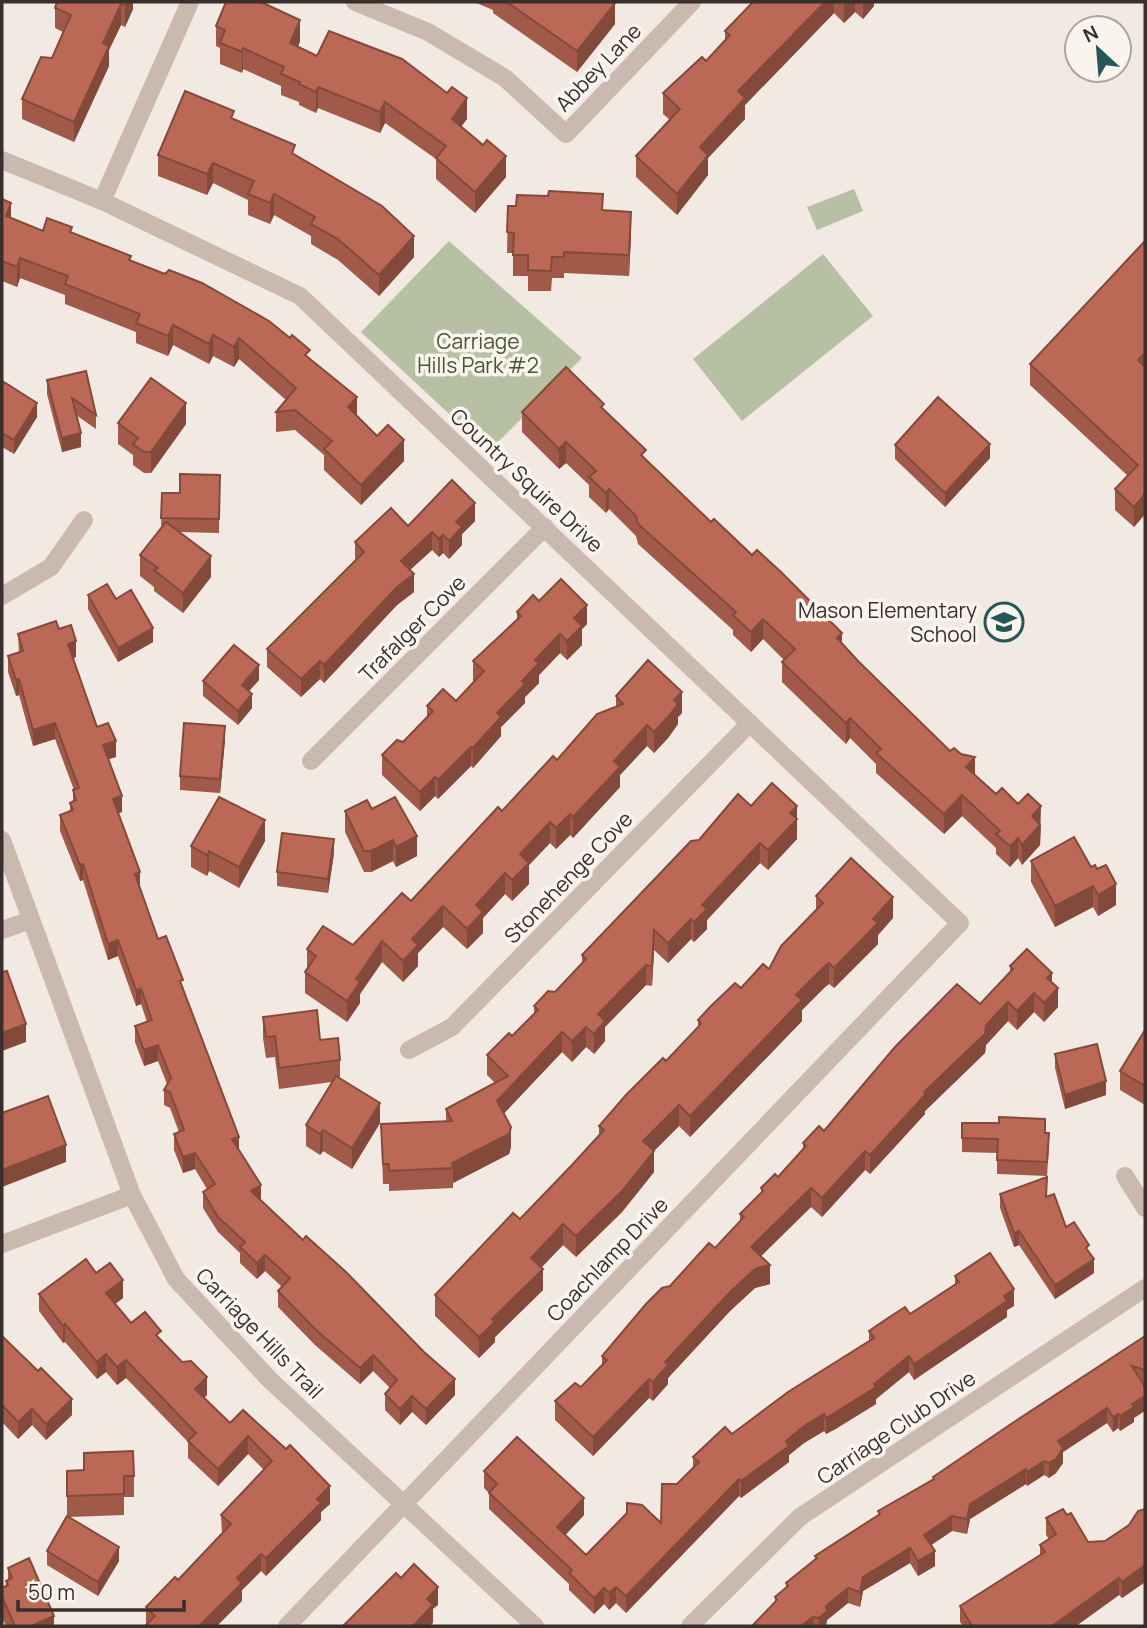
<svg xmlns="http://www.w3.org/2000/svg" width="1147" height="1628" viewBox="0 0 1147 1628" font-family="Manrope,sans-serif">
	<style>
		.green { fill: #b8c0a3 }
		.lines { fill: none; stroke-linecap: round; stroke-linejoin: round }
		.minor { stroke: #c9b9ae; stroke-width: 18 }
		.wall { fill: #a15a4a }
		.shaded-wall { fill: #834a3c }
		.building { fill: #bb6956; stroke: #834a3c; stroke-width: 2 }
		.labels { text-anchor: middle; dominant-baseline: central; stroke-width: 7; stroke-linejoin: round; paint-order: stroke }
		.street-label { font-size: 21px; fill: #392f2c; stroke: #f9f4ee }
		.park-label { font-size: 21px; fill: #4a5532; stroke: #f9f4ee }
		.poi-label { font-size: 21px; fill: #392f2c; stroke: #f9f4ee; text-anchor: end }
	</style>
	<rect width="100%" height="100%" fill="#f2e9e2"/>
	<g class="green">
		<path d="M854,189L863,211L817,230L807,207Z"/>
		<path d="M449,241L582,358L489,451L361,332Z"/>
		<path d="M823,254L873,316L742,421L693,359Z"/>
	</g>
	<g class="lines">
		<g class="minor">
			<path d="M355,2L428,32L505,78L566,134L692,2"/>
			<path d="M2,160L102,201L300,296L960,923L287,1626"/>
			<path d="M102,201L190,2"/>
			<path d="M2,596L51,567L84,520"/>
			<path d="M311,761L545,527"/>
			<path d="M2,840L132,1195L176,1279L270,1380L535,1626"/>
			<path d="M2,930L31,920"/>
			<path d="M409,1050L452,1027L750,723"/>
			<path d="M1125,1176L1145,1208"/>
			<path d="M2,1244L132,1195"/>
			<path d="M690,1626L800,1517L1145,1288"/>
		</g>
	</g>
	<g class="wall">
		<path d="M133,2V9L125,27L121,25L109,50V66L74,142L22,119V99L52,58L63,32L55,28V8Z"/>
		<path d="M474,2H613L615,24L577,72L493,13V10Z"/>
		<path d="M753,2H874V6L863,19L855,12L844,23L834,13L745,105V119L708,158V175L677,215L636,177V156L670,120L663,114V93L706,61L725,41V31Z"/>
		<path d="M216,26L300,41L298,47L467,119L461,126L506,177L475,213L436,179V159L385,123L380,133L318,108L316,113L299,105V102L281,95V86L243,69L242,73L220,64V48L216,46Z"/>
		<path d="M234,119L295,155L414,257L379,296L338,260L311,244V236L274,215L270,224L248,215V200L213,183L207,195L158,176V155Z"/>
		<path d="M2,199L11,218L43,231L72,233L131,260L310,359L357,416L404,461L361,505L324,470V455L295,430L276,432V412L286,400L239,359L234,367L213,356L209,364L173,345L168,356L136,343V332L65,304V295L20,278L17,287L2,281Z"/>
		<path d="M508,206L603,210L631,233L629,276L564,273V278H552L551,291H528V276H513V253H507Z"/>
		<path d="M1145,240V514L1134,527L1115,510V489L1128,476L1030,385V364Z"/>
		<path d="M47,380L96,415V429L76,415L81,447L62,452L47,394Z"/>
		<path d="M2,386L37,417L14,454L2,447Z"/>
		<path d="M604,411L646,459L711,522L842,643L858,661L975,776L996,794L1041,827L1040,845L1022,865L1018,858L1010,867L996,854V848L962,816L944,834L876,773V764L850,738L846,744L782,682V662L784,660L763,639L751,652L733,635V630L638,544L636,536L609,509L606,513L589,497V485L566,463L559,469L522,432V412Z"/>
		<path d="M118,423L186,424L151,473H144L133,465V455L118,444Z"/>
		<path d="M895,445L990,458L945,507L895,459Z"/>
		<path d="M220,475L219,533L180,532L211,577L183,613L154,591V587L140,576V555L161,528L162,493H180Z"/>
		<path d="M475,521L462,534V545L449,559L443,553L439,557L432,550L410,570L414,592L397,605L324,683L320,679L301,697L267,667V649L355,560V542L408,526Z"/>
		<path d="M88,595L116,599L153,642L118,662L88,609Z"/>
		<path d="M539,601L587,624L582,629V645L567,660L560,653L539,675V683L525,697V703L501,727V736L473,768L471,766L438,799L435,796L420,811L382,775V755L403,742L427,717V706L456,701L474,682L473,681V661L517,620V612Z"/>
		<path d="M59,629L76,657L73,658L97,727L116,757L108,759L122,812L118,813L140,888L158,939L183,989L239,1151L261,1200L455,1395L426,1425L412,1412L400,1425L385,1410V1394L390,1388L373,1371L360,1384L315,1345L278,1307V1291L282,1287L265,1271L257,1279L240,1263V1253L218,1232L203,1208V1192L207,1189L195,1169L183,1173L174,1150V1134L179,1132L170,1108L164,1105V1090L167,1084L158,1061L144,1066L135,1042V1026L147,1022L141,1004L136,1006L118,956L108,960L83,880L80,881L60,831V815L70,811V803L73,802V790H74L55,739L33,746L19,695L16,696L8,672V656L19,653L18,634Z"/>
		<path d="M259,680L249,691L252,708L238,725L203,696V681Z"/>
		<path d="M616,696L682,713L678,717V724L668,738L654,753L647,746L620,775V787L573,838L570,835L556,849L550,843L529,865V884L512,901L505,894L483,918V933L467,949L443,927L418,953V966L403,982L382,962L360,994V1003L347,1022L305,993V972L307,969V949L353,945L411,901L502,811L616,707Z"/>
		<path d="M225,740L220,793L180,790V776Z"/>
		<path d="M751,806H797V839L768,870L760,863L707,920V929L694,942L691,939L668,963L654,950L652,986L646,985L605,1027V1041L594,1054L586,1047L572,1062L562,1052L504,1113L511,1147L509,1154L453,1183V1188L389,1191V1184H383L381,1124L446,1121V1109L495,1083L487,1075V1055L512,1036L534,1014V1006L555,992L582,963V955L699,840Z"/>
		<path d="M372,809L417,856L396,867L393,861L371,872H364L345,832V811Z"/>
		<path d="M265,841L239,888L209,871L207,876L191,867V846Z"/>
		<path d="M334,853L328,893L277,886V872Z"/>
		<path d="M1031,861L1091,867L1097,869L1116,905L1098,916L1093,907L1055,927L1031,882Z"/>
		<path d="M816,896L893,918L878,935V944L834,988L829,984L825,987L802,1010V1021L690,1137L679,1126L654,1151V1172L622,1212L576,1257L563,1245L542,1267L543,1290L495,1337V1342L479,1358L435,1316V1295L520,1219L572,1165L599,1135V1126L666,1061L698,1028V1020L741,988L769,969L816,911Z"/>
		<path d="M1010,966L1052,983L1058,1007L1044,1022L1034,1012L1017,1030L1008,1021L986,1045L985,1053L925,1111V1114L870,1174L865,1170L822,1217L811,1207L761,1256L770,1284L755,1288L730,1311L668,1378V1384L653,1401L649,1398L593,1456L555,1420V1401L581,1387L602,1365V1356L670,1286L715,1248L740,1221V1214L761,1193V1188L778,1177L803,1150V1143L824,1131L980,1004L1010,972Z"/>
		<path d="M263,1017L320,1040L340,1060V1079L380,1123L352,1169L323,1151L320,1155L306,1146V1125L332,1082L279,1089L275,1057L266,1058L263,1038Z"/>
		<path d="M1145,1030V1105L1120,1090V1071Z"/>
		<path d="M1055,1054L1106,1095L1065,1109L1055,1068Z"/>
		<path d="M962,1123L1045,1133L1049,1147L1047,1176L997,1174V1153L962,1152Z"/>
		<path d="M1000,1194L1046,1197L1066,1227L1089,1253L1094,1273L1055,1299L1019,1245L1014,1247L1000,1208Z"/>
		<path d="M96,1273L123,1298L115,1304L131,1323L161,1340L207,1395L204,1397L230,1423L243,1410L330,1504L321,1512V1520L266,1576L261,1571L242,1590V1601L146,1624V1607L178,1580L222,1533L221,1515L264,1470L248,1454L218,1486L188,1458V1442L126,1378L117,1385L106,1372L97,1379L65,1342L63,1343L39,1311V1294Z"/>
		<path d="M955,1276L1014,1306L1007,1310V1317L914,1380L909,1372L876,1399V1404L836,1429L826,1434L824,1431L804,1443L789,1455V1462L741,1498L739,1496L626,1613L616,1603L609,1610L604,1604L594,1614L569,1590V1584L489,1509V1493L484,1488V1471L584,1515L565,1535L586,1555L661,1523L677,1484L693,1467V1457L732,1434L869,1341V1331L910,1314L955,1285Z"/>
		<path d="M2,1336L72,1415L46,1440L32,1425L18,1439L2,1422Z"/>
		<path d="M1145,1336V1384H1143L1134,1418V1422L1120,1431L1118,1428L1113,1432L1107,1423L1063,1452V1463L1056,1473L1049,1478L1044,1475L1027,1486L1026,1484L970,1519L967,1534L952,1531L931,1545L935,1566L918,1576L910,1563L863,1591L860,1607L848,1603L827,1620L826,1626H752L775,1602V1597L786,1588V1583L815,1560V1556L878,1515V1511L933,1480V1477Z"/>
		<path d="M67,1471L134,1476V1497H124V1515L69,1517L119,1561L98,1596L47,1565V1551L67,1516Z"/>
		<path d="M1145,1509V1582L1122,1598L1119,1595L1076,1626H963L960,1622V1606L1040,1555V1545L1049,1539L1046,1535V1518L1067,1515L1088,1542L1105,1541L1129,1525Z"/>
		<path d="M8,1568L54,1626H6L2,1618V1588L6,1586V1581L8,1580Z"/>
	</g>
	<g class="shaded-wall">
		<path d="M127,2H133V9L125,27V6Z"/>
		<path d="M825,2H834V13L745,105V119L708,158V175L677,215V194L700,147L738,91Z"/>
		<path d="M844,2H855V12L844,23Z"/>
		<path d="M863,2H874V6L863,19Z"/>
		<path d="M615,3V24L577,72V51Z"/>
		<path d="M121,4V25L109,50V66L74,142V122L103,43Z"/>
		<path d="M300,20V41L290,64V43Z"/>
		<path d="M243,48V69L242,73V52Z"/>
		<path d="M318,87V108L316,113V92Z"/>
		<path d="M467,98V119L452,139V119Z"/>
		<path d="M385,102V123L380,133V112Z"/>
		<path d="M506,156V177L475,213V192Z"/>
		<path d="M213,163V183L207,195V174Z"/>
		<path d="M274,194V215L270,224V203Z"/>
		<path d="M11,203V223L6,216Z"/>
		<path d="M631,212V233L629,276V255Z"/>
		<path d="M414,236V257L379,296V275Z"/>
		<path d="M20,258V278L17,287V267Z"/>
		<path d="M173,325V345L168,356V336Z"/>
		<path d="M213,335V356L209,364V344Z"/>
		<path d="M239,338V359L234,367V347Z"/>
		<path d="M1145,353V373L1138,360Z"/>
		<path d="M357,397V417L348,407Z"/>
		<path d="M37,403V417L14,454V440Z"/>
		<path d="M186,403V424L151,473V452Z"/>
		<path d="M81,433V447L62,452V438Z"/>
		<path d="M404,440V461L361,505V485Z"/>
		<path d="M566,442V463L559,469V449Z"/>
		<path d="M990,444V458L945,507V493Z"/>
		<path d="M609,489V509L606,513V493Z"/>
		<path d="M1145,494V514L1134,527V507Z"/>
		<path d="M475,503V521L462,534V545L449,559V541L456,522Z"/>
		<path d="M432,532V550L401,578V561Z"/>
		<path d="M443,535V553L439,557V539Z"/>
		<path d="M211,556V577L183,613V593Z"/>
		<path d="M414,574V592L397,605L324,683V665L397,587Z"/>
		<path d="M587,605V624L582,629V645L567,660V641L574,618Z"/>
		<path d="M763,619V639L751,652V632Z"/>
		<path d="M153,628V642L118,662V648Z"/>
		<path d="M842,633V653L837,638Z"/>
		<path d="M560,634V653L539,675V683L525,697V703L501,727V736L473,768V748L497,713L522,681L535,660Z"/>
		<path d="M76,641V657L68,660V644Z"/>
		<path d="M320,661V679L301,697V679Z"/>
		<path d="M259,665V680L242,699V685Z"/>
		<path d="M19,679V695L16,696V680Z"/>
		<path d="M682,692V713L678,717V724L668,738L654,753V732L674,700Z"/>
		<path d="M252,694V708L238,725V711Z"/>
		<path d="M850,718V738L846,744V723Z"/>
		<path d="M55,723V739L33,746V730Z"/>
		<path d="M647,725V746L620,775V787L573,838V817L614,761Z"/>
		<path d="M225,726V740L220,793V779Z"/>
		<path d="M116,741V757L103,761V745Z"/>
		<path d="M471,747V766L438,799V780Z"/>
		<path d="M975,757V777L966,767Z"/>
		<path d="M435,777V796L420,811V792Z"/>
		<path d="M962,795V816L944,834V814Z"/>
		<path d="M122,796V812L113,815V799Z"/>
		<path d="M797,806V839L768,870V850L790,813Z"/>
		<path d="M1041,806L1040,845L1022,865V845L1032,816Z"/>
		<path d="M570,814V835L556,849V828Z"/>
		<path d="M265,820V841L239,888V867Z"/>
		<path d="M550,822V843L529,865V884L512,901V880L520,854Z"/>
		<path d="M417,836V856L396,867V847Z"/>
		<path d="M1018,838V858L1010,867V846Z"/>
		<path d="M334,839V853L328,893V879Z"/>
		<path d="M393,840V861L371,872V851Z"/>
		<path d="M760,843V863L707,920V929L694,942V922L702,905Z"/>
		<path d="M209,851V871L207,876V855Z"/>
		<path d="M83,864V880L80,881V865Z"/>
		<path d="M140,872V888L135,874Z"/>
		<path d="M505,873V894L483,918V933L467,949V929L476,905Z"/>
		<path d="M1116,884V905L1098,916V895Z"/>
		<path d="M1093,886V907L1055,927V906Z"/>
		<path d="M893,897V918L878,935V944L834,988V968L873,919Z"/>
		<path d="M443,906V927L418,953V966L403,982V961L412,939Z"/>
		<path d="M691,919V939L668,963V943Z"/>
		<path d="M654,930V950L652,986V966Z"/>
		<path d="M118,940V956L108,960V944Z"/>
		<path d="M382,941V962L360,994V1003L347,1022V1001L356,979Z"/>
		<path d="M829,963V984L825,987L802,1010V1021L690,1137V1116L796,995L825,966Z"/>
		<path d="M646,965V985L605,1027V1041L594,1054V1034L598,1014Z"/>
		<path d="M1052,973V992L1047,978Z"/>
		<path d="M1058,988V1007L1044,1022V1003Z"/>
		<path d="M141,989V1004L136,1006V990Z"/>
		<path d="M1034,993V1012L1017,1030V1011Z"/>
		<path d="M1008,1002V1021L986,1045L985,1053L925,1111V1114L870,1174V1155L924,1092Z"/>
		<path d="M26,1024V1042L2,1051V1033Z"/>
		<path d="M586,1027V1047L572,1062V1041Z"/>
		<path d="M562,1032V1052L497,1121V1101Z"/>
		<path d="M158,1045V1061L144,1066V1050Z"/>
		<path d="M1106,1081V1095L1065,1109V1095Z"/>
		<path d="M380,1103V1123L352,1169V1148Z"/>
		<path d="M679,1105V1126L643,1162V1141Z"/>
		<path d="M511,1127V1147L509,1154L453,1183V1168L452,1163Z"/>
		<path d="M323,1130V1151L320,1155V1134Z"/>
		<path d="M239,1137V1153L232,1139Z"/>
		<path d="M66,1145V1162L2,1187V1170Z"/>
		<path d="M654,1151V1172L622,1212L576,1257V1236Z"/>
		<path d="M865,1151V1170L822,1217V1198Z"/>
		<path d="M195,1153V1169L183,1173V1157Z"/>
		<path d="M261,1185V1201L251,1191Z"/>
		<path d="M811,1188V1207L751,1266V1247Z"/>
		<path d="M563,1224V1245L531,1278V1258Z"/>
		<path d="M1019,1231V1245L1014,1247V1233Z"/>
		<path d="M265,1255V1271L257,1279V1263Z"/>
		<path d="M1094,1259V1273L1055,1299V1285Z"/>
		<path d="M770,1265V1284L755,1288L730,1311L668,1378V1384L653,1401V1382L665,1362L730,1292L755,1269Z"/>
		<path d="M543,1269V1290L495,1337V1342L479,1358V1337L492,1319Z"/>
		<path d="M123,1280V1298L106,1311V1293Z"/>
		<path d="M1014,1289V1306L1007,1310V1317L914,1380V1364Z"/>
		<path d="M65,1324V1342L63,1343V1326Z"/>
		<path d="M106,1354V1372L97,1379V1362Z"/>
		<path d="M373,1355V1371L360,1384V1368Z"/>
		<path d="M909,1356V1372L876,1399V1404L826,1434V1418L874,1384Z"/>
		<path d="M126,1360V1378L117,1385V1367Z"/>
		<path d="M207,1377V1395L195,1406V1389Z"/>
		<path d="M455,1379V1395L426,1425V1409Z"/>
		<path d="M649,1379V1398L593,1456V1437Z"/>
		<path d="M412,1396V1412L400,1425V1409Z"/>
		<path d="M1145,1396V1411L1134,1418V1422L1120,1431V1416L1132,1404Z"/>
		<path d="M72,1399V1415L46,1440V1424Z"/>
		<path d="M1107,1408V1423L1063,1452V1463L1056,1473L1049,1478V1463L1058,1441Z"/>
		<path d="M32,1409V1425L18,1439V1422Z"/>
		<path d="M824,1414V1431L804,1443L789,1455V1462L741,1498V1481L804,1426Z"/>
		<path d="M1118,1414V1428L1113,1432V1417Z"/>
		<path d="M248,1436V1454L218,1486V1469Z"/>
		<path d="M1044,1461V1475L1027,1486V1472Z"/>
		<path d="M1026,1469V1484L970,1519L967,1534V1519L970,1504Z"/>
		<path d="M739,1479V1496L626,1613V1596Z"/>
		<path d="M330,1486V1504L321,1512V1520L266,1576V1558L317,1499Z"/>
		<path d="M584,1498V1515L557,1544V1527Z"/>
		<path d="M952,1516V1531L924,1550V1535Z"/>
		<path d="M119,1547V1561L98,1596V1582Z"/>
		<path d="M910,1548V1563L863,1591L860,1607V1592L863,1577Z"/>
		<path d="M935,1551V1566L918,1576V1561Z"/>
		<path d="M261,1554V1571L242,1590V1601L217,1626H199L237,1578Z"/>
		<path d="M1145,1565V1582L1122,1598V1582Z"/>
		<path d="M1119,1578V1595L1076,1626H1052Z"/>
		<path d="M438,1587V1605L433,1609V1623L430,1626H413L427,1599Z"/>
		<path d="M616,1587V1603L609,1610V1593Z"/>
		<path d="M604,1588V1604L594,1614V1598Z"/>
		<path d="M848,1588V1603L827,1620L826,1626H819V1618L826,1606Z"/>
		<path d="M54,1616V1626H31Z"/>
		<path d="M813,1617V1626H801Z"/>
	</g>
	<g class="building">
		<path d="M57,2H127L125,6L121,4L103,43L109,46L74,122L22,99L41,57L52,58L71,15L55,8Z"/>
		<path d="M226,2H261L300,20L290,43L317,56L329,31L402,59L447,93L452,87L467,98L452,119L483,145L487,140L506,156L475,192L436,158L446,146L385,102L380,112L318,87L316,92L299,84L300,82L281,74L284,67L243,48L242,52L220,43L225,30L216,26Z"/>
		<path d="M507,2H613L615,3L577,51Z"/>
		<path d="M753,2H825L738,91L745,98L700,147L708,155L677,194L636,156L680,109L663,93L702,57L706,61L730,35L725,31Z"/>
		<path d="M185,91L234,111L231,118L295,145L292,153L382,206L414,236L379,275L338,239L311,224L315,217L274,194L270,203L248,194L254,181L213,163L207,174L158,155Z"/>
		<path d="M549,191L603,194L602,210L631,212L629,255L564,252V257H552L551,271L528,270V255H513L514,233L507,232L508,206H516L517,195L548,196Z"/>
		<path d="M2,199L11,203L6,216L43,231L47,218L72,227L70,232L131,256L129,260L165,274L169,270L202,283L269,321L290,338L292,335L310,350L305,355L357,397L348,407L377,436L388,425L404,440L361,485L324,449L332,441L295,410L276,412L296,388L239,338L234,347L213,335L209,344L173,325L168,336L136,323L140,314L65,284L68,276L20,258L17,267L2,261Z"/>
		<path d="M1145,241V353L1138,360L1145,367V494L1134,507L1115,489L1138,465L1030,364Z"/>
		<path d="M566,367L604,404L601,407L646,450L641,455L711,522L714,519L752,555L757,550L781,572L842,633L837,638L858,661L950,751L954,748L961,754L975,757L966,767L996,794L1002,788L1018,804L1028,794L1041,806L1032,816L1040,825L1022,845L1018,838L1010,846L996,834L1000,831L962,795L944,814L876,753L881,749L850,718L846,723L782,662L795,649L763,619L751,632L733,615L736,612L638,524L636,516L609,489L606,493L589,477L596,471L566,442L559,449L522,412Z"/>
		<path d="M86,371L96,415L72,398L81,433L62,438L47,380Z"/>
		<path d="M151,378L186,403L151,452H144L133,444L138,438L118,423Z"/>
		<path d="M4,382L37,403L14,440L2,433V386Z"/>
		<path d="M938,397L990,444L945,493L895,445Z"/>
		<path d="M180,474L220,475L219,519L161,518L162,493H180Z"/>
		<path d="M452,480L475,503L456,522L462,527L449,541L443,535L439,539L432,532L401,561L414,574L397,587L324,665L320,661L301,679L267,649L364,552L355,542L391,508L408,526Z"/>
		<path d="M166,522L211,556L183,593L154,570L158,568L140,555Z"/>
		<path d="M561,579L587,605L574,618L582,626L567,641L560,634L535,660L539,663L522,681L525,684L497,713L501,717L473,748L471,747L438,780L435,777L420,792L382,755L397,740L403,742L433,711L427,706L443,689L456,701L484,671L473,661L521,616L517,612L533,595L539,601Z"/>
		<path d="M107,584L116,599L131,590L153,628L118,648L88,595Z"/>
		<path d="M56,621L59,629L71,625L76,641L68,644L97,727L108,723L116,741L103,745L122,796L113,799L140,872L135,874L158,939L166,936L183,980L180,981L239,1137L232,1139L261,1185L251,1191L303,1240L306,1236L346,1272L424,1352L455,1379L426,1409L412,1396L400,1409L385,1394L397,1380L373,1355L360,1368L315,1329L278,1291L290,1278L265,1255L257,1263L240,1247L245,1242L218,1217L203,1192L215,1184L195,1153L183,1157L174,1134L184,1130L170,1092L164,1090L171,1078L158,1045L144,1050L135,1026L152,1020L141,989L136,990L118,940L108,944L83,864L80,865L60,815L73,810L70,803L76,800L73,790L79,788L55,723L33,730L19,679L16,680L8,656L23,651L18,634Z"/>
		<path d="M234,645L259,665L242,685L252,694L238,711L203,681Z"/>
		<path d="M648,660L682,692L674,700L678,704L668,717L654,732L647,725L614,761L620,767L573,817L570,814L556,828L550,822L520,854L529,863L512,880L505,873L476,905L483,912L467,929L443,906L412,939L418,945L403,961L382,941L356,979L360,982L347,1001L305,972L316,956L307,949L323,926L353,945L402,893L411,901L498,807L502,811L553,756L557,760L597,714L623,704L616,696Z"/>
		<path d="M184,723L225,726L220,779L180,776Z"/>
		<path d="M772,783L797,806L790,813L797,819L768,850L760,843L702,905L707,909L694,922L691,919L668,943L654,930L652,966L646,965L598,1014L605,1021L594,1034L586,1027L572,1041L562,1032L497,1101L511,1127L509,1134L452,1163L453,1168L389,1171V1164H383L381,1124L452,1121L446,1109L508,1076L487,1055L509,1033L512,1036L538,1010L534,1006L548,991L555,992L586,959L582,955L691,841L699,840L738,794L751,806Z"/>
		<path d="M219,797L265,820L239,867L209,851L207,855L191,846Z"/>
		<path d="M395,797L417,836L396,847L393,840L371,851H364L345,811L367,800L372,809Z"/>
		<path d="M282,833L334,839L328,879L277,872Z"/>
		<path d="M1074,837L1091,867L1095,865L1097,869L1106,865L1116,884L1098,895L1093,886L1055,906L1031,861Z"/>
		<path d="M851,858L893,897L873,919L878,923L834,968L829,963L825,966L796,995L802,1000L690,1116L679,1105L643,1141L654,1151L622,1191L576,1236L563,1224L531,1258L543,1269L492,1319L495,1322L479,1337L435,1295L513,1213L520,1219L572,1165L604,1130L599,1126L626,1095L663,1058L666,1061L701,1024L698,1020L710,1007L735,983L741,988L763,964L769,969L781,946L821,905L823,903L816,896Z"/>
		<path d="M1027,949L1052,973L1047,978L1058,988L1044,1003L1034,993L1017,1011L1008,1002L986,1025L985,1034L924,1092L925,1095L870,1155L865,1151L822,1198L811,1188L751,1247L770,1265L755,1269L730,1292L665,1362L668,1365L653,1382L649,1379L593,1437L555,1401L575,1383L581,1387L607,1360L602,1356L646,1304L662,1288L670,1286L709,1243L715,1248L744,1217L740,1214L763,1191L761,1188L775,1174L778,1177L806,1146L803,1143L819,1126L824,1131L895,1047L957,984L980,1004L1013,969L1010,966Z"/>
		<path d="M7,971L26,1024L2,1033V972Z"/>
		<path d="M317,1010L320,1040L338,1038L340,1060L279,1068L275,1036L266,1037L263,1017Z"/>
		<path d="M1145,1030V1086L1120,1071Z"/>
		<path d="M1097,1044L1106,1081L1065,1095L1055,1054Z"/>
		<path d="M336,1076L380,1103L352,1148L323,1130L320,1134L306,1125Z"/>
		<path d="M48,1096L66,1145L2,1170V1113Z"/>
		<path d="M999,1117L1045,1119V1133H1049L1047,1162L997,1160L998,1139L962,1138V1123H999Z"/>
		<path d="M1047,1177L1046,1197L1054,1194L1066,1227L1074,1222L1089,1245L1086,1248L1094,1259L1055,1285L1019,1231L1014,1233L1000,1194Z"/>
		<path d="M990,1253L1014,1289L1004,1296L1007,1301L914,1364L909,1356L874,1384L876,1387L836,1412L826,1418L824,1414L804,1426L786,1441L789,1446L741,1481L739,1479L626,1596L616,1587L609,1593L604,1588L594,1598L569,1573L572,1570L489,1493L497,1484L484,1471L517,1437L584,1498L557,1527L586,1555L627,1513V1503L642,1505L661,1523L662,1484H677L699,1462L693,1457L725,1427L732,1434L788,1392L874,1338L869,1331L888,1318L905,1307L910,1314L959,1282L955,1276Z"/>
		<path d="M86,1259L96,1273L110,1263L123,1280L106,1293L131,1323L145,1312L161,1331L156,1335L182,1362L191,1361L207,1377L195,1389L230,1423L243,1410L286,1449L290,1445L330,1486L317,1499L321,1503L266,1558L261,1554L237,1578L242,1583L199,1626H145L155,1616L146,1607L175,1577L178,1580L231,1524L221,1515L272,1461L248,1436L218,1469L188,1441L196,1433L126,1360L117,1367L106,1354L97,1362L65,1324L63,1326L39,1294Z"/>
		<path d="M2,1336L38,1371L41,1368L72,1399L46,1424L32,1409L18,1422L2,1405Z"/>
		<path d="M1145,1336V1370L1132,1366L1145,1387V1396L1132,1404L1134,1407L1120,1416L1118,1414L1113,1417L1107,1408L1058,1441L1063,1448L1056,1459L1049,1463L1044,1461L1027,1472L1026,1469L970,1504L967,1519L952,1516L924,1535L935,1551L918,1561L910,1548L863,1577L860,1592L848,1588L826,1606L827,1611L819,1618L813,1617L801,1626H752L777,1600L775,1597L788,1586L786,1583L817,1558L815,1556L880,1514L878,1511L934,1479L933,1477L1011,1424Z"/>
		<path d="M133,1451L134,1476H124V1494L67,1496V1471L84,1470V1453Z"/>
		<path d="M1063,1509L1067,1515L1071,1513L1088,1542L1105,1541L1129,1525L1138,1511L1145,1509V1565L1122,1582L1119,1578L1052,1626H972L960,1606L1045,1552L1040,1545L1056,1534L1046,1518Z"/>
		<path d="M67,1516L119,1547L98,1582L47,1551Z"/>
		<path d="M29,1558L54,1616L31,1626H15L2,1597V1588L8,1585L6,1581L12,1578L8,1568Z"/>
		<path d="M414,1564L438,1587L427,1599L433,1605L413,1626H343L396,1573L401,1578Z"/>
	</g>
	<defs>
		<symbol id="school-ring" viewBox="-11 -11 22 22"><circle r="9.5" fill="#f9f4ee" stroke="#255757" stroke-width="1.5"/><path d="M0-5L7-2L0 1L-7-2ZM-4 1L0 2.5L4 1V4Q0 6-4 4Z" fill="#255757"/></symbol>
	</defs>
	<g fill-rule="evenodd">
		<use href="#school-ring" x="982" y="600" width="44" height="44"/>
	</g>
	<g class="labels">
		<g class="street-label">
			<text transform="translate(598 67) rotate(-46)">Abbey Lane</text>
			<text transform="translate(527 480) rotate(43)">Country Squire Drive</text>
			<text transform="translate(412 628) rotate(-45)">Trafalger Cove</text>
			<text transform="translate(568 877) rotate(-46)">Stonehenge Cove</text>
			<text transform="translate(607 1259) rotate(-46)">Coachlamp Drive</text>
			<text transform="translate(260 1333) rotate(46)">Carriage Hills Trail</text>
			<text transform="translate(896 1427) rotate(-34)">Carriage Club Drive</text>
		</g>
		<g class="park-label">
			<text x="478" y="341">Carriage<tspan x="478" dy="24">Hills Park #2</tspan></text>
		</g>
		<g class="poi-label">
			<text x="977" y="610">Mason Elementary<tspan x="977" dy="24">School</tspan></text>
		</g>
	</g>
	<rect width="1147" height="1628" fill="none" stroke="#392f2c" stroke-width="7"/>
	<g transform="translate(1098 49) rotate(334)"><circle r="33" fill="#f9f4ee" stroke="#aca5a0" stroke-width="2"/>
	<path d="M0-5L12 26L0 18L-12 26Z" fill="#255757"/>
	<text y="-10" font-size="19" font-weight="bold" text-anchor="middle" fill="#392f2c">N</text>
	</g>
	<path d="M18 1600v10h166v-10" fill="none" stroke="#392f2c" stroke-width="3.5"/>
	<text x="28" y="1600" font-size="21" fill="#392f2c" stroke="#f9f4ee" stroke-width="5" paint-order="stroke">50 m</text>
</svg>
